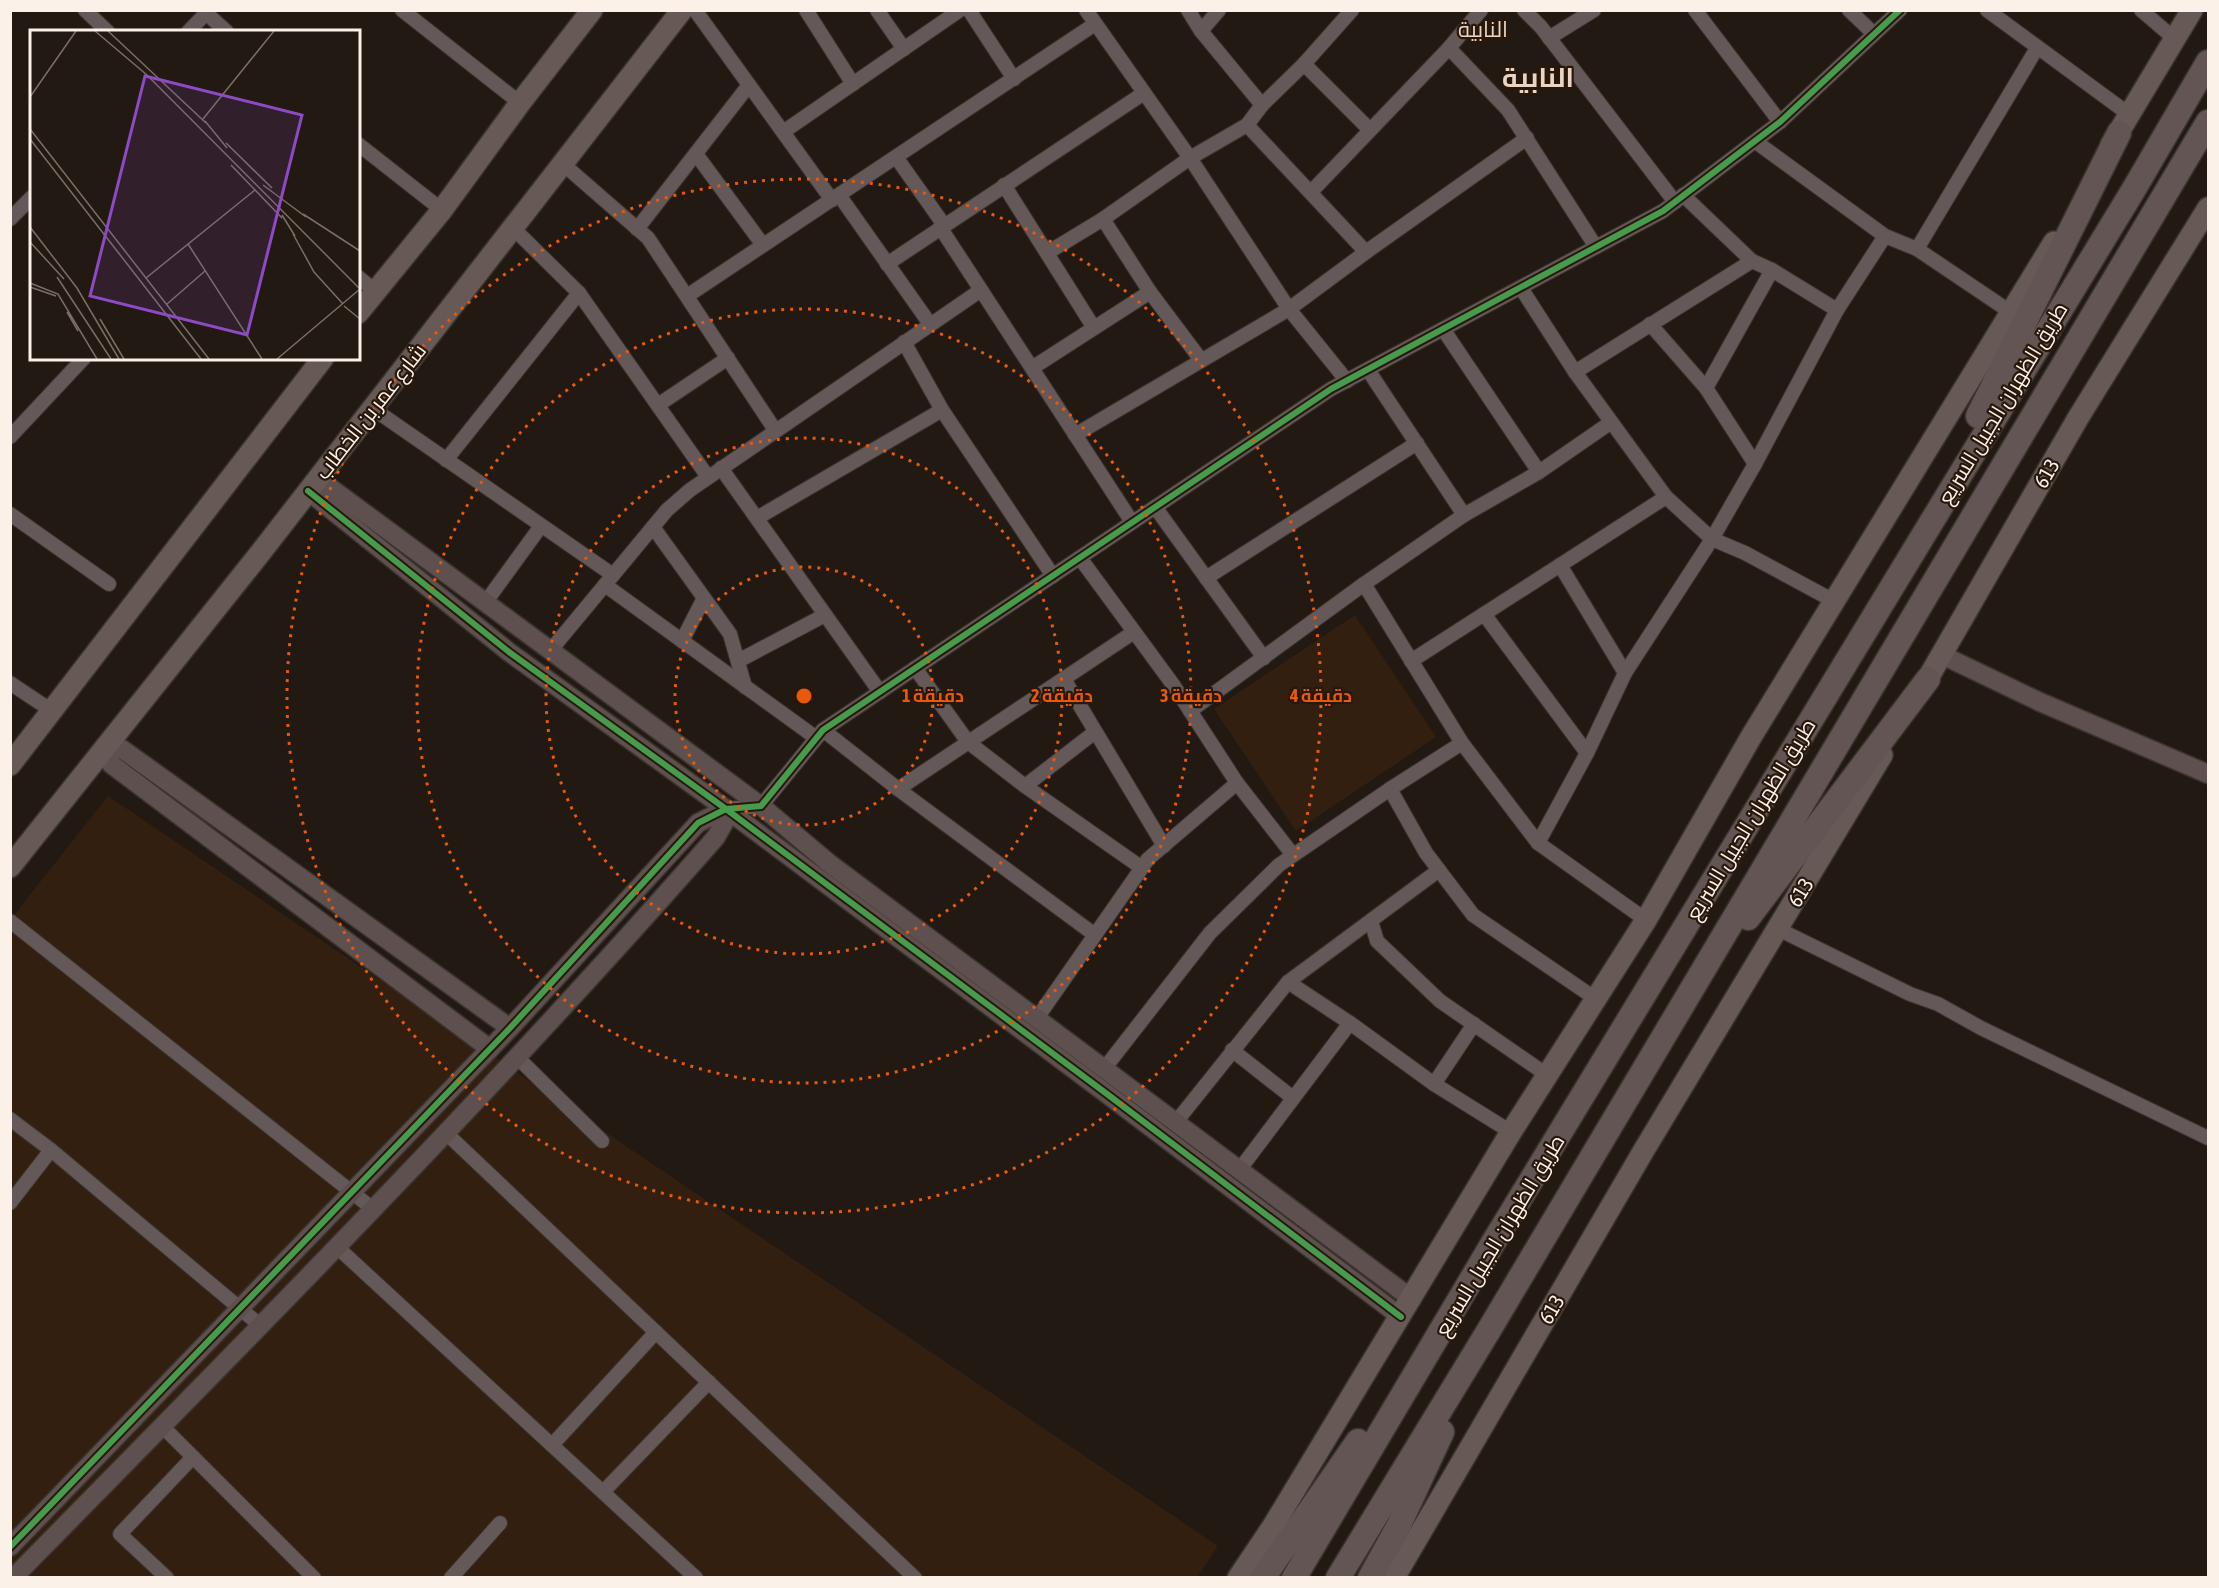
<svg xmlns="http://www.w3.org/2000/svg" width="2219" height="1588" viewBox="0 0 2219 1588" font-family="'Asap Condensed',Cairo,sans-serif">
	<style>
		.built { fill: #321f0f }
		.lines { fill: none; stroke-linecap: round; stroke-linejoin: round }
		.street-casing { stroke: #3a332e; stroke-width: 16 }
		.secondary-casing { stroke: #3a332e; stroke-width: 21 }
		.primary-casing { stroke: #3a332e; stroke-width: 24 }
		.highway-casing { stroke: #3a332e; stroke-width: 27 }
		.street { stroke: #645858; stroke-width: 14 }
		.secondary { stroke: #5e504e; stroke-width: 18 }
		.primary { stroke: #665956; stroke-width: 21 }
		.highway { stroke: #635553; stroke-width: 24 }
		.cycleway-casing { stroke: #28180c; stroke-width: 10 }
		.cycleway { stroke: #469c4c; stroke-width: 6 }
		.ring { fill: none; stroke: #e8590c; stroke-width: 3; stroke-dasharray: 3 6 }
		.labels { text-anchor: middle; dominant-baseline: central; stroke-width: 4.5; stroke-linejoin: round; paint-order: stroke }
		.street-label { font-size: 21px; fill: #fcf1e9; stroke: #28180c }
		.neighbourhood-label { font-size: 22px; fill: #ead4c3; stroke: #28180c }
		.district-label { font-size: 27px; font-weight: bold; fill: #ead4c3; stroke: #28180c }
		.inset-road { fill: none; stroke: #796f68; stroke-width: 1.5 }
		.view { fill: #8e4ac5; fill-opacity: 0.15; stroke: #8e4ac5; stroke-width: 3 }
		.inset-edge { fill: none; stroke: #fcf1e9; stroke-width: 3 }
		.centre { fill: #e8590c; stroke: #28180c; stroke-width: 3 }
		.ring-label { font-size: 18px; text-anchor: middle; font-weight: bold; fill: #e8590c; stroke: #28180c; stroke-width: 4.5; stroke-linejoin: round; paint-order: stroke }
	</style>
	<rect width="100%" height="100%" fill="#221912"/>
	<g class="built">
		<path d="M1355,615L1436,737L1296,831L1214,709Z"/>
		<path d="M108,796L1218,1546L1197,1578L11,1577L10,920Z"/>
	</g>
	<g class="lines">
		<defs>
			<g id="street">
				<path d="M85,10L108,32"/>
				<path d="M402,10L520,103"/>
				<path d="M695,10L832,200"/>
				<path d="M806,10L853,84"/>
				<path d="M877,10L904,49"/>
				<path d="M969,10L1014,79"/>
				<path d="M1086,10L1190,158L1289,309L1347,381"/>
				<path d="M1188,10L1201,31L1262,105"/>
				<path d="M1524,10L1541,27L1675,202"/>
				<path d="M1695,10L1780,122"/>
				<path d="M1849,10L1873,33"/>
				<path d="M1987,10L2130,115"/>
				<path d="M2141,10L2176,40"/>
				<path d="M206,13L227,32"/>
				<path d="M1201,31L1219,10"/>
				<path d="M188,32L209,10"/>
				<path d="M1549,38L1594,10"/>
				<path d="M1449,48L1508,110L1596,247"/>
				<path d="M1304,64L1370,130"/>
				<path d="M1247,125L1366,252"/>
				<path d="M783,132L960,10"/>
				<path d="M1756,142L1885,236L1917,249L2012,313"/>
				<path d="M358,144L442,210"/>
				<path d="M696,154L763,245"/>
				<path d="M896,157L944,225"/>
				<path d="M563,164L648,238L775,430"/>
				<path d="M1004,185L1094,328"/>
				<path d="M1311,192L1449,48L1481,10"/>
				<path d="M839,195L930,324"/>
				<path d="M1683,195L1752,261L1772,270L1837,310"/>
				<path d="M10,219L32,197"/>
				<path d="M1103,219L1150,292L1201,360"/>
				<path d="M940,227L1132,522"/>
				<path d="M513,228L579,293L708,477"/>
				<path d="M637,229L749,85"/>
				<path d="M1917,249L2037,48"/>
				<path d="M1047,253L1103,219L1190,158L1247,125L1262,105L1304,64L1352,10"/>
				<path d="M887,264L1144,93"/>
				<path d="M358,277L375,291"/>
				<path d="M1521,288L1575,372L1666,497L1712,539L1745,553L1834,601"/>
				<path d="M687,296L1095,24"/>
				<path d="M1650,324L1706,388L1755,464"/>
				<path d="M1443,329L1539,472"/>
				<path d="M904,342L942,410L1053,576"/>
				<path d="M1032,368L1150,292"/>
				<path d="M1368,370L1464,515"/>
				<path d="M1575,372L1752,261"/>
				<path d="M1706,388L1772,270"/>
				<path d="M658,405L728,358"/>
				<path d="M372,408L613,575"/>
				<path d="M1075,435L1289,309L1366,252L1527,138"/>
				<path d="M10,437L84,358"/>
				<path d="M446,460L579,293"/>
				<path d="M721,468L880,692"/>
				<path d="M1155,507L1264,658"/>
				<path d="M10,514L109,584"/>
				<path d="M757,518L942,410"/>
				<path d="M653,527L730,634L745,687"/>
				<path d="M1080,558L1174,686L1237,783L1293,855"/>
				<path d="M1560,565L1625,673"/>
				<path d="M1206,578L1417,443"/>
				<path d="M1364,584L1462,743L1538,843L1646,920"/>
				<path d="M605,585L815,737"/>
				<path d="M485,603L541,526"/>
				<path d="M1484,614L1587,753"/>
				<path d="M682,641L704,598"/>
				<path d="M550,651L667,510L690,490L981,290"/>
				<path d="M738,661L825,615"/>
				<path d="M1411,661L1666,497"/>
				<path d="M915,668L968,742L1025,786L1142,868"/>
				<path d="M1064,679L1164,846"/>
				<path d="M10,683L52,711"/>
				<path d="M1190,711L1364,584L1464,515L1539,472L1610,423"/>
				<path d="M823,730L898,789L1095,935"/>
				<path d="M1025,786L1095,732"/>
				<path d="M898,789L1134,632"/>
				<path d="M1390,789L1426,853L1473,915L1596,999"/>
				<path d="M726,809L761,806L823,730L1331,389L1663,211L1780,122L1900,10"/>
				<path d="M1538,843L1587,753L1625,673L1712,539L1755,464L1837,310L1885,236"/>
				<path d="M10,921L373,1209"/>
				<path d="M1371,921L1377,941L1440,1001L1547,1075"/>
				<path d="M1778,929L1910,994L1938,1004L1981,1028L2208,1138"/>
				<path d="M1288,982L1350,1023L1434,1084L1511,1132"/>
				<path d="M1037,1018L1148,859L1237,783"/>
				<path d="M1232,1050L1293,1098"/>
				<path d="M518,1058L602,1141"/>
				<path d="M1104,1069L1210,933L1279,865L1390,789L1462,743"/>
				<path d="M1434,1084L1474,1024"/>
				<path d="M10,1119L51,1150L261,1326"/>
				<path d="M1176,1122L1288,982L1439,870"/>
				<path d="M446,1133L915,1578"/>
				<path d="M1240,1169L1350,1023"/>
				<path d="M10,1203L51,1150"/>
				<path d="M337,1247L696,1578"/>
				<path d="M162,1426L314,1578"/>
				<path d="M552,1445L656,1332"/>
				<path d="M603,1492L709,1382"/>
				<path d="M167,1578L120,1534L193,1457"/>
				<path d="M451,1578L500,1523"/>
			</g>
			<g id="secondary">
				<path d="M317,478L761,806L830,864L1412,1299"/>
				<path d="M308,491L509,652L726,809L1107,1094L1401,1317"/>
				<path d="M1942,655L2040,702L2208,774"/>
				<path d="M490,1049L111,764L103,750L122,749L510,1028"/>
				<path d="M10,1547L510,1028L698,823L726,809L724,823L716,837C492,1093 252,1335 13,1578"/>
			</g>
			<g id="primary">
				<path d="M2111,145L2192,10"/>
				<path d="M358,313L442,210L520,103L592,10"/>
				<path d="M1920,692L2078,418L2208,208"/>
				<path d="M10,765L323,358"/>
				<path d="M10,867L261,552L682,10"/>
				<path d="M1238,1578L1273,1526L1511,1132L1646,920L1751,737L2054,242"/>
				<path d="M1394,1578L1644,1150L1882,755"/>
			</g>
			<g id="highway">
				<path d="M1978,416L2119,133"/>
				<path d="M1748,918L1928,679"/>
				<path d="M1263,1578L1358,1441"/>
				<path d="M1294,1578L1493,1243L2134,189L2208,62"/>
				<path d="M1338,1578L1489,1330L2208,122"/>
				<path d="M1370,1578L1399,1525L1442,1432"/>
			</g>
		</defs>
		<use href="#street" class="street-casing"/>
		<use href="#secondary" class="secondary-casing"/>
		<use href="#primary" class="primary-casing"/>
		<use href="#highway" class="highway-casing"/>
		<use href="#street" class="street"/>
		<use href="#secondary" class="secondary"/>
		<use href="#primary" class="primary"/>
		<use href="#highway" class="highway"/>
		<defs>
			<g id="cycleway">
				<path d="M308,491L509,652L726,809L1107,1094L1401,1317"/>
				<path d="M10,1547L510,1028L698,823L726,809L761,806L823,730L1331,389L1663,211L1780,122L1900,10"/>
			</g>
		</defs>
		<use href="#cycleway" class="cycleway-casing"/>
		<use href="#cycleway" class="cycleway"/>
	</g>
	<g class="ring">
		<circle cx="804" cy="696" r="129"/>
		<circle cx="804" cy="696" r="258"/>
		<circle cx="804" cy="696" r="387"/>
		<circle cx="804" cy="696" r="517"/>
	</g>
	<g class="labels">
		<g class="street-label">
			<text transform="translate(2002 403) rotate(-59)">طريق الظهران الجبيل السريع</text>
			<text transform="translate(370 411) rotate(-52)">شارع عمر بن الخطاب</text>
			<text transform="translate(2046 473) rotate(-60)">613</text>
			<text transform="translate(1750 819) rotate(-59)">طريق الظهران الجبيل السريع</text>
			<text transform="translate(1800 892) rotate(-59)">613</text>
			<text transform="translate(1499 1235) rotate(-59)">طريق الظهران الجبيل السريع</text>
			<text transform="translate(1551 1309) rotate(-60)">613</text>
		</g>
		<g class="neighbourhood-label">
			<text x="1483" y="29">النابية</text>
		</g>
		<g class="district-label">
			<text x="1538" y="77">النابية</text>
		</g>
	</g>
	<g transform="translate(30 30)">
		<rect width="330" height="330" fill="#221912"/>
		<path class="inset-road" d="M65,1L117,45L330,259M78,1L176,93M0,67L46,1M173,89L244,1M175,91L197,118M0,99L179,329M0,109L171,329M196,113L242,158M201,135L252,188M233,155L276,187M273,184L330,221M252,185L265,206M0,197L47,258L89,329M263,204L284,242L313,274M0,212L34,249M158,214L232,329M27,247L81,329M116,248L225,160M0,253L28,264L67,329M0,257L26,266M137,274L175,241M314,276L330,289M37,282L48,301M70,289L94,329M247,329L330,259"/>
		<path class="view" d="M115,46L272,85L217,305L60,266Z"/>
		<rect width="330" height="330" class="inset-edge"/>
	</g>
	<circle cx="804" cy="696" r="9" class="centre"/>
	<g class="ring-label">
		<text x="933" y="702">1 دقيقة</text>
		<text x="1062" y="702">2 دقيقة</text>
		<text x="1191" y="702">3 دقيقة</text>
		<text x="1321" y="702">4 دقيقة</text>
	</g>
	<rect width="2219" height="1588" fill="none" stroke="#fcf1e9" stroke-width="24"/>
</svg>
